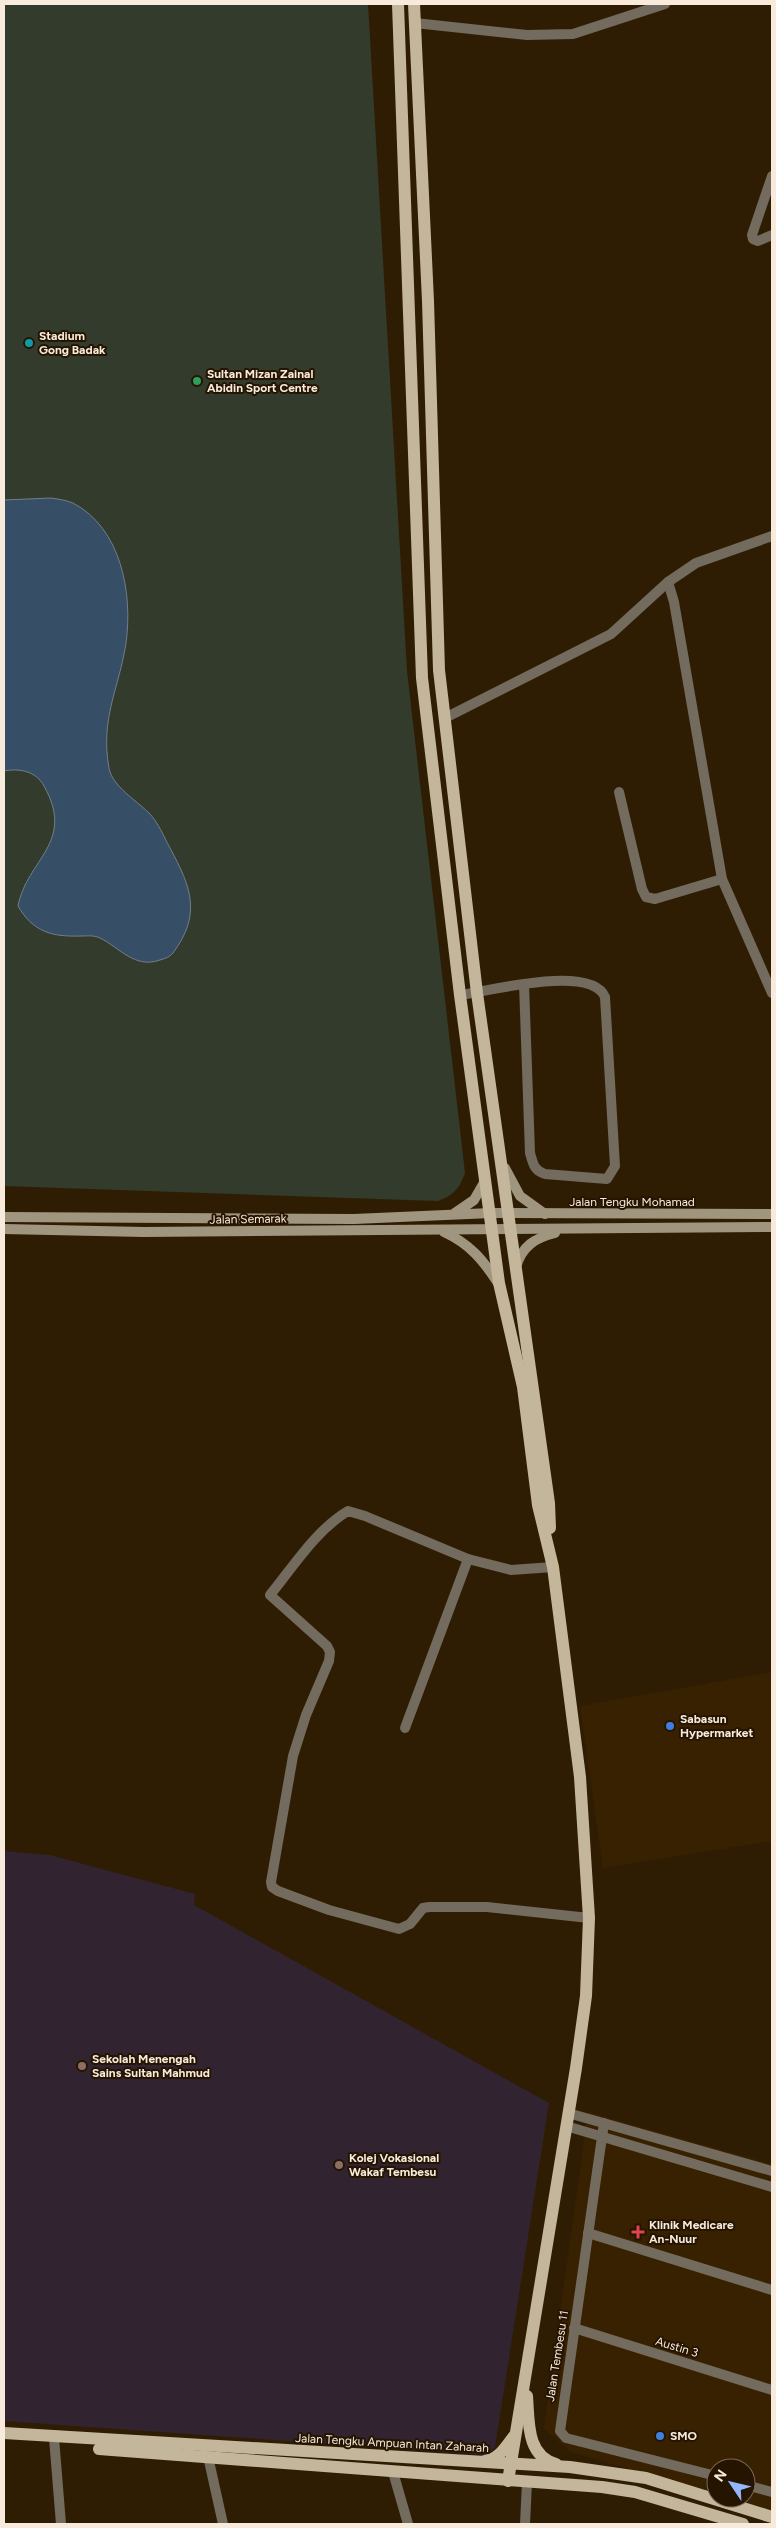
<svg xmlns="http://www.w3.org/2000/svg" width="776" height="2528" viewBox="0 0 776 2528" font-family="Figtree,sans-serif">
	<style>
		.built { fill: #382100 }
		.education { fill: #31232f }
		.pitch { fill: #333c2c }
		.water { fill: #374f66; stroke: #717e89 }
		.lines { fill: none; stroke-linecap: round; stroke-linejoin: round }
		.minor { stroke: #726b5e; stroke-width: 10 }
		.tertiary { stroke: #726b5e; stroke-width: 10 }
		.secondary { stroke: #a09680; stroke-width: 10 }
		.primary { stroke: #c4b69a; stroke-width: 12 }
		.culture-dot { fill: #0f9aa8; stroke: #251400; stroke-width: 2 }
		.leisure-dot { fill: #2e9e5b; stroke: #251400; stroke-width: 2 }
		.shop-dot { fill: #3f7fe0; stroke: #251400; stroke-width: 2 }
		.education-dot { fill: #8d6e63; stroke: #251400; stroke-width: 2 }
		.health-dot { fill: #e0444e; stroke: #251400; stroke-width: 2 }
		.labels { text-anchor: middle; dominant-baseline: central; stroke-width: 4; stroke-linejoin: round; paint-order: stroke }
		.poi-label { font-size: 12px; font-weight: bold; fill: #f8ebdc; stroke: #251400; text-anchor: start }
		.street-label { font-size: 12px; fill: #f8ebdc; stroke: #251400 }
	</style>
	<rect width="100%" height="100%" fill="#2f1d03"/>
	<g class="built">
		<path d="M772,1672V1841L603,1868L580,1706Z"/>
		<path d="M588,2112L772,2164V2513L727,2498H746V2468H716V2494L571,2452L544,2429Z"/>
	</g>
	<path class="education" d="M4,1851L50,1855L195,1894L194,1905L549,2103L495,2447L487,2455L4,2421Z"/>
	<path class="pitch" d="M4,4H368L407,671L465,1173C459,1189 454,1195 438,1201L4,1186Z"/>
	<path class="water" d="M51,498C57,499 66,500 73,503C121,528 133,593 126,643C119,689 100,718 109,768C112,786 137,801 149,813C158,822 164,837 170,848C191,887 202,914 173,953C170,957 166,958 160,960C135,969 120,948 100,938C93,935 89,936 81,936C52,937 33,932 18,906C27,859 76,843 44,786C36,771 19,768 4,771V500Z"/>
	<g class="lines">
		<g class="minor">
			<path d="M415,23L527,35L573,34L665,4"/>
			<path d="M772,176L752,235L753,239L758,241L772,235"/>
			<path d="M668,582L674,602L722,879L772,993"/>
			<path d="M445,718L611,634L668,582L696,563L772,536"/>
			<path d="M619,792L642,889L646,897L655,899L722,879"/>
			<path d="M460,995C489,991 591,964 605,997L615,1166L607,1179L545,1174C534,1171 533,1163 530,1153L524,984"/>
			<path d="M553,1567L511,1570L468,1559L365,1516L348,1511C316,1530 293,1567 270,1595L327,1646L330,1652L329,1661L306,1715L293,1756L271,1882L272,1887L278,1891L329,1910L399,1929L410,1924L423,1908L429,1907H487L589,1918"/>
			<path d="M405,1728L468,1559"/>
			<path d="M604,2123L560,2431L566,2438L716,2476"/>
			<path d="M588,2233L772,2290"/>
			<path d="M574,2328L772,2390"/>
			<path d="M54,2438L61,2524"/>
			<path d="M207,2452L223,2524"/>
			<path d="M393,2472L408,2524"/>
			<path d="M746,2485L772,2492"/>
			<path d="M525,2524L527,2482"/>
		</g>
		<g class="tertiary">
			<path d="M568,2113L772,2171"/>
			<path d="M566,2126L772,2187"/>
		</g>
		<g class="secondary">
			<path d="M505,1168L520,1196L545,1214"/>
			<path d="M455,1213L474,1200L485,1181"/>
			<path d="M4,1217L354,1219L491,1213L772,1214"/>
			<path d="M4,1229L144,1232L772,1227"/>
			<path d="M444,1232C470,1244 483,1260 498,1283"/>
			<path d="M516,1267C522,1246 535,1238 555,1233"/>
		</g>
		<g class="primary">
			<path d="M398,4L422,678L460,995L499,1283L523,1387L538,1505L553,1567L580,1777L589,1918L586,1996L576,2068L508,2481"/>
			<path d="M414,4L428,301L439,670L477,993L549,1503L550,1528"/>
			<path d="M527,2396C529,2421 526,2456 556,2464"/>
			<path d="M4,2433L570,2467L646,2478L772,2517"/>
			<path d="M99,2449L602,2487L635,2492L743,2524"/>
			<path d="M485,2461C499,2459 505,2448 514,2436"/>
		</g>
	</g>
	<circle class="culture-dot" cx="29" cy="343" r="5"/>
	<circle class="leisure-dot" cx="197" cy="381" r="5"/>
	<g class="shop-dot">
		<circle cx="670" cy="1726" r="5"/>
		<circle cx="660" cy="2436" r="5"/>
	</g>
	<g class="education-dot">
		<circle cx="82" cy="2066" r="5"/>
		<circle cx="339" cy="2165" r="5"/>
	</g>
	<path class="health-dot" d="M635.5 2224.5h5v5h5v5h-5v5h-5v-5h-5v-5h5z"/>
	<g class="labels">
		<g class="poi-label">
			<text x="39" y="336">Stadium<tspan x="39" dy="14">Gong Badak</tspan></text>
			<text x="207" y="374">Sultan Mizan Zainal<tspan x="207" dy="14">Abidin Sport Centre</tspan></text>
			<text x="680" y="1719">Sabasun<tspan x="680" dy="14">Hypermarket</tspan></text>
			<text x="92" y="2059">Sekolah Menengah<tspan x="92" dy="14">Sains Sultan Mahmud</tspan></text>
			<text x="349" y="2158">Kolej Vokasional<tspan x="349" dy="14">Wakaf Tembesu</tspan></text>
			<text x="649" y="2225">Klinik Medicare<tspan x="649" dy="14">An-Nuur</tspan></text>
			<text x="670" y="2436">SMO</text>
		</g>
		<g class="street-label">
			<text x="632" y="1202">Jalan Tengku Mohamad</text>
			<text transform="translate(248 1219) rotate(-1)">Jalan Semarak</text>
			<text transform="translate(677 2347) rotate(17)">Austin 3</text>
			<text transform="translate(557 2356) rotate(-81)">Jalan Tembesu 11</text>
			<text transform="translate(392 2443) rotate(3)">Jalan Tengku Ampuan Intan Zaharah</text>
		</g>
	</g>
	<rect width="776" height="2528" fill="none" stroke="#f8ebdc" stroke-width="10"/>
	<g transform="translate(731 2483) rotate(305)"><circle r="24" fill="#251400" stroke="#796a58"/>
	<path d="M0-4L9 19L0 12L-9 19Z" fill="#93b7fd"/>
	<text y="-8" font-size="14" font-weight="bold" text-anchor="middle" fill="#f8ebdc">N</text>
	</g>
</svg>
